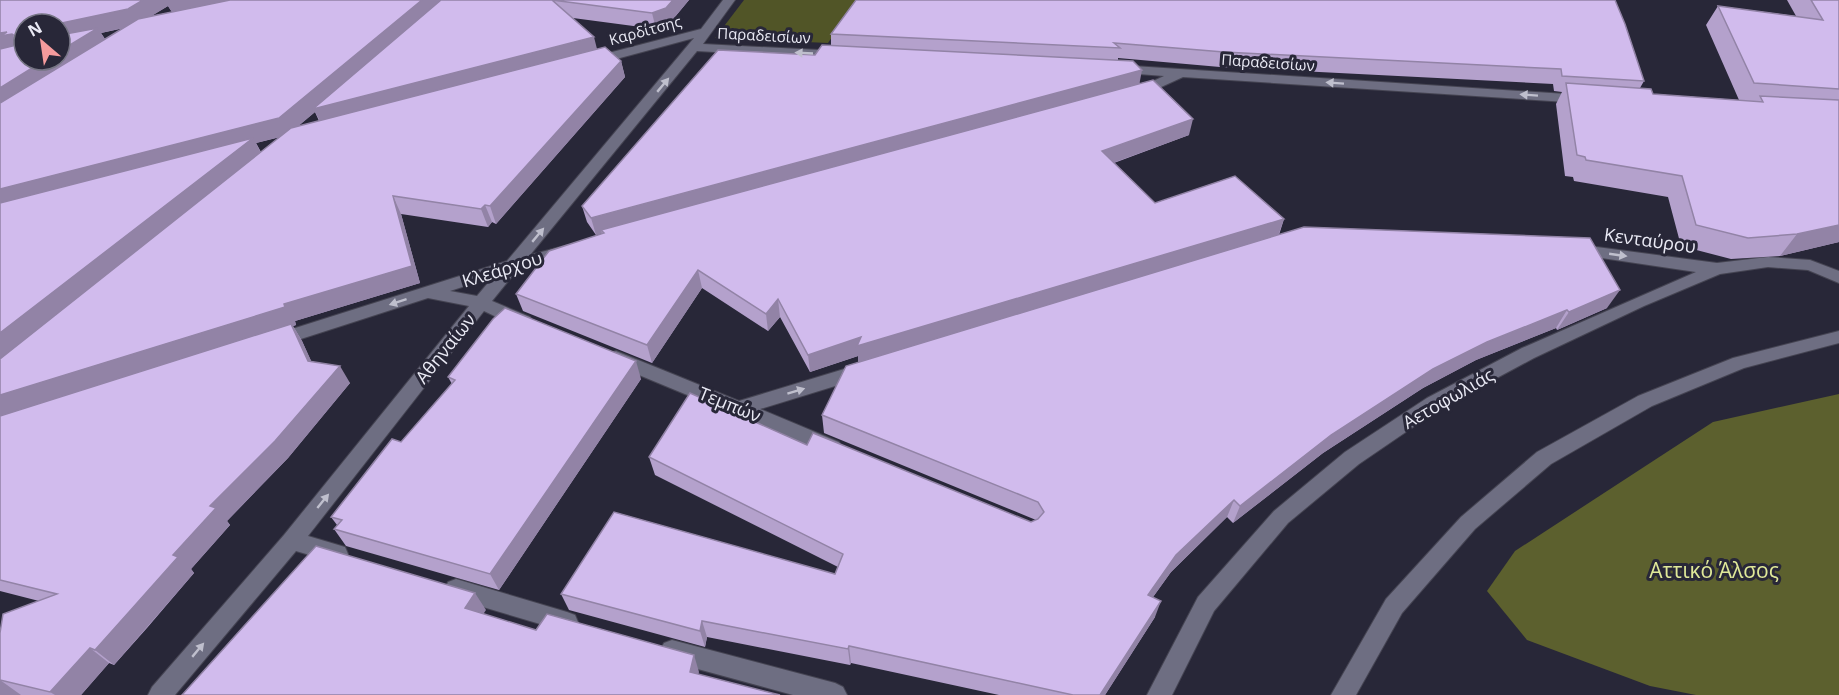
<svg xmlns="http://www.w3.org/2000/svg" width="1839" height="695" viewBox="0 0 1839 695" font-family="'Open Sans',sans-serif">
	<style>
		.green { fill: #515527 }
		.forest { fill: #5c602e }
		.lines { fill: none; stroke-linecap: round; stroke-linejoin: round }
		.minor-casing { stroke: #454452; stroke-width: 2 }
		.minor { fill: #6e6e82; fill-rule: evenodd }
		.wall { fill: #b4a1cc; fill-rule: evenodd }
		.shaded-wall { fill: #9283a6 }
		.building { fill: #d1bbed; stroke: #9283a6; stroke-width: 1.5 }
		.oneway { fill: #bfbfcd }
		.labels { text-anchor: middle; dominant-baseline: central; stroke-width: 6; stroke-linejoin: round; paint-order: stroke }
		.far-street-label { font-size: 15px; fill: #eaeaf5; stroke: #282738 }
		.street-label { font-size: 18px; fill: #eaeaf5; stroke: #282738 }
		.near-park-label { font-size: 21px; fill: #e0e999; stroke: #282738 }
	</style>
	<rect width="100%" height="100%" fill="#282738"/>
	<path class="green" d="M744,0H858L828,43L715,38Z"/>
	<path class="forest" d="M1839,394V695H1696L1650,686L1527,640L1487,591L1515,551L1713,422Z"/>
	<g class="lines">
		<defs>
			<g id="minor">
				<path d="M723,0H735L703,44L839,51L845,55L839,59L697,51L530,255L568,245L574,246L576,250L574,254L518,269L492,301L530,317L533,321L530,325C516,329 497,317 484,311L308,536L345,547L348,554L345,561L337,563L296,551L175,695H148L152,687L284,535L469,306L428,298L276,347L270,346L267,341L270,336L507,261L694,38L594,65L587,61L589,58L701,29ZM493,277L477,296L450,291Z"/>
				<path d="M1118,65L1582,95L1589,99L1582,103L1183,77L1135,99L1128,95L1130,92L1164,76L1113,72L1111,69Z"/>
				<path d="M1574,244L1717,263L1768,257L1810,260L1839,271V283L1808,270L1768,267L1720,274L1644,306L1534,358L1441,408L1359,464L1288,523L1214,611L1172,695H1147L1198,597L1274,511L1345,452L1427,398L1522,348L1696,272L1568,253L1566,249L1568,245Z"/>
				<path d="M1839,331V343L1744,368L1652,406L1551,464L1475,529L1402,613L1356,695H1331L1386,599L1461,517L1537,452L1638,396L1733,358Z"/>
				<path d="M616,351L739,401L864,363L871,365L873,370L871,375L760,409L839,442L842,447L839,452L832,455L610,363L607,358L610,353Z"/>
				<path d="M456,579L567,612L575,615L578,622L575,629L567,632L456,599L448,596L445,589L448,582Z"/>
				<path d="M672,640L835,683L843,687L847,695H793L672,662L664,659L660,651L664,643Z"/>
			</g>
		</defs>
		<use href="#minor" class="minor-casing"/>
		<use href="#minor" class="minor"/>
	</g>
	<g class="wall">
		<path d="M0,0H689L669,24L656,29L573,18L597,49L621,61L625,77L496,224L492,222L488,227L401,214L420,283L295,321L296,325L293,326L302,341L311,361L350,383L288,458L227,521L230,525L191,569L194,573L147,628L114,665L109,663L81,695H0V633L39,601L0,591ZM168,6L172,12L151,16ZM124,28L105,39L101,33ZM315,112L319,121L298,126ZM280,137L261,152L256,143Z"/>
		<path d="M1615,0L1644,81L1640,88L1653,94L1739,100L1706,25L1718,6L1796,16L1787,0H1839V242L1780,256L1731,259L1681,246L1668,197L1574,181L1573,177L1565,176L1556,104L1562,92L1554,91L1553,84L1220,67L1118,58V60L1189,135L1114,163L1155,203L1284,219L1279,235L1607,308L1557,330L1556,328L1476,360L1423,388L1323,453L1233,523L1227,517L1171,572L1153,597L1155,617L1105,695H999L851,663L850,665L707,637L705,647L569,610L561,594L835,574L838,567L655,475L649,457L807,445L1031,522L1036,520L824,433L822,415L858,363V356L810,372L780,317L768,331L702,288L652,363L523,311L516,294L602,234V233L596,235L587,222L582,206L815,55L831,45V34Z"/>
		<path d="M448,377L641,379L499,590L346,546L334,529L337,525L331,517L401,442L452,384Z"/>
	</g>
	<g class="shaded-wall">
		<path d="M143,0H255L175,17L168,6L137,25L101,33L108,44L0,112V88L45,60H60V24H57Z"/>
		<path d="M422,0H446L594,37L598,53L322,125L315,112L288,135L256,143L262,155L0,363V189Z"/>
		<path d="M673,0H689L669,24L656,29L652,13Z"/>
		<path d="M7,32L12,34L24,50L0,52V33Z"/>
		<path d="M621,61L625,77L496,224L490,206Z"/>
		<path d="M1142,70L1139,86L601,230L602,233L596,235L591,218Z"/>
		<path d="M1193,119L1189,135L1099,168L1102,151Z"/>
		<path d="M393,196L401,214L420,283L295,321L296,325L293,326L302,341L319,378L0,418V395L284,304Z"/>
		<path d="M485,205L492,222L488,227L481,209Z"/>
		<path d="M1284,219L1278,236L858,363V356L810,372L808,355L861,337Z"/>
		<path d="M1839,225V242L1780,256L1797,234Z"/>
		<path d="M698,270L702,288L652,363L647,345Z"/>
		<path d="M1620,290L1607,308L1557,330L1569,312Z"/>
		<path d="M778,299L780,317L768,331L766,314Z"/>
		<path d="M1567,310L1556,328L1476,360L1423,388L1323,453L1233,523L1240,506L1331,435L1433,369L1487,342Z"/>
		<path d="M636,361L641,379L499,590L490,574Z"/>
		<path d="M340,366L350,383L288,458L227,521L230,525L191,569L194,573L114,665L95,650L173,555L210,506Z"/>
		<path d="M1234,500L1227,517L1171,572L1143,611L1148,595L1176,555Z"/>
		<path d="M475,593L486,610L476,625L465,608Z"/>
		<path d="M1161,601L1155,617L1105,695H1100Z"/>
		<path d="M702,621L707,637L705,647L700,631Z"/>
		<path d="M849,646L851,663L850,665L848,649Z"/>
		<path d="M90,648L109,663L81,695H55L50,692Z"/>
		<path d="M694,655L699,672L695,688L690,672Z"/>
		<path d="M0,680L21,695H0Z"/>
	</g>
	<g class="building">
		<path d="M0,0H143L128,9L57,24H24V60H45L0,88V49L13,46L15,36L12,34L0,36L7,32L0,33Z"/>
		<path d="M230,0H422L279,118L0,189V103L138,19Z"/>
		<path d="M441,0H673L666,8L652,13L552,0L594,37L313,109Z"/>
		<path d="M856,0H1615L1625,24L1644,81L1562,76L1561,69L1224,52L1114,43L1120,48L831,34Z"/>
		<path d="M1811,0H1839V89L1754,83L1718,6L1823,20Z"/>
		<path d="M98,28L60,51V35Z"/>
		<path d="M822,45L1133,61L1142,70L591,218L582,206L718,50L815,55Z"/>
		<path d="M605,47L621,61L490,206L485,205L481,209L393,196L412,266L284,304L285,307L0,395V359L291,128Z"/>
		<path d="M1153,80L1193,119L1102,151L1155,203L1235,176L1284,219L857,346L861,337L808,355L778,299L766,314L698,270L647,345L516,294L549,251L604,233L601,230Z"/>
		<path d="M1566,83L1651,89L1653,94L1763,102L1760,96L1839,100V225L1797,234L1748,238L1696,225L1682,176L1586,160L1585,157L1577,155Z"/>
		<path d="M253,138L0,333V203Z"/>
		<path d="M1304,227L1590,238L1620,290L1569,312L1567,310L1487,342L1433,369L1331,435L1240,506L1234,500L1176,555L1148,595L1161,601L1100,695H1073L849,646L848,649L702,621L700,631L561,594L614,512L835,574L843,554L649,457L690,393L807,445L813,433L1031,522L1038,519L1044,512L1038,502L822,415L846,366Z"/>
		<path d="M505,308L636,361L490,574L334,529L342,520L331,517L392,439L401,442L455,380L448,377L493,319Z"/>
		<path d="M291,324L308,361L340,366L275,441L210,506L216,508L173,555L178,557L129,612L95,650L90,648L50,692L0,680V633L3,614L57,594L0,580V416Z"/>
		<path d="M316,546L475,593L465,608L536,630L547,614L694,655L690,672L780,695H182Z"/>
	</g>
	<defs><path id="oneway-solid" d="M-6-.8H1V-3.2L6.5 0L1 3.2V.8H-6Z" transform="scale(1.5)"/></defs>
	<g class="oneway">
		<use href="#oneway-solid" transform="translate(804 53) rotate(-177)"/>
		<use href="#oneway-solid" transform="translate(1335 83) rotate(-176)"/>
		<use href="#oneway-solid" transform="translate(663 85) rotate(-50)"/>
		<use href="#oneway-solid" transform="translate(1529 95) rotate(-176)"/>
		<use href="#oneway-solid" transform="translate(538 235) rotate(-50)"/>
		<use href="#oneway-solid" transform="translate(1618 255) rotate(8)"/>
		<use href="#oneway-solid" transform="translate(398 302) rotate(162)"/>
		<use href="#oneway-solid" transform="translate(796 391) rotate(-17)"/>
		<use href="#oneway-solid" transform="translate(323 501) rotate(-51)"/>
		<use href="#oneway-solid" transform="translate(198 650) rotate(-50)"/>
	</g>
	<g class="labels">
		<g class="far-street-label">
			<text transform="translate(645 30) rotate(-15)">Καρδίτσης</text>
			<text transform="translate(764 35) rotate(3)">Παραδεισίων</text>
			<text transform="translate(1268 62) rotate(4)">Παραδεισίων</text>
		</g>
		<g class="street-label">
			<text transform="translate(1650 240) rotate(8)">Κενταύρου</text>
			<text transform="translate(502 269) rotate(-17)">Κλεάρχου</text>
			<text transform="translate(445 348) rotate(-51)">Αθηναίων</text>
			<text transform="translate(1448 398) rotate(-30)">Αετοφωλιάς</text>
			<text transform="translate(730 404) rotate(22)">Τεμπών</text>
		</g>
		<g class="near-park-label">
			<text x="1714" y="570">Αττικό Άλσος</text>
		</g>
	</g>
	<g transform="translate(42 42) rotate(331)"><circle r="28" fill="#282738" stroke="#767584" stroke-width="1.5"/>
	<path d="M0-4.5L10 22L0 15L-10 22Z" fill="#f59b9d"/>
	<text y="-9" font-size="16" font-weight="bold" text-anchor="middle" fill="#eaeaf5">N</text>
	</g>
</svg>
